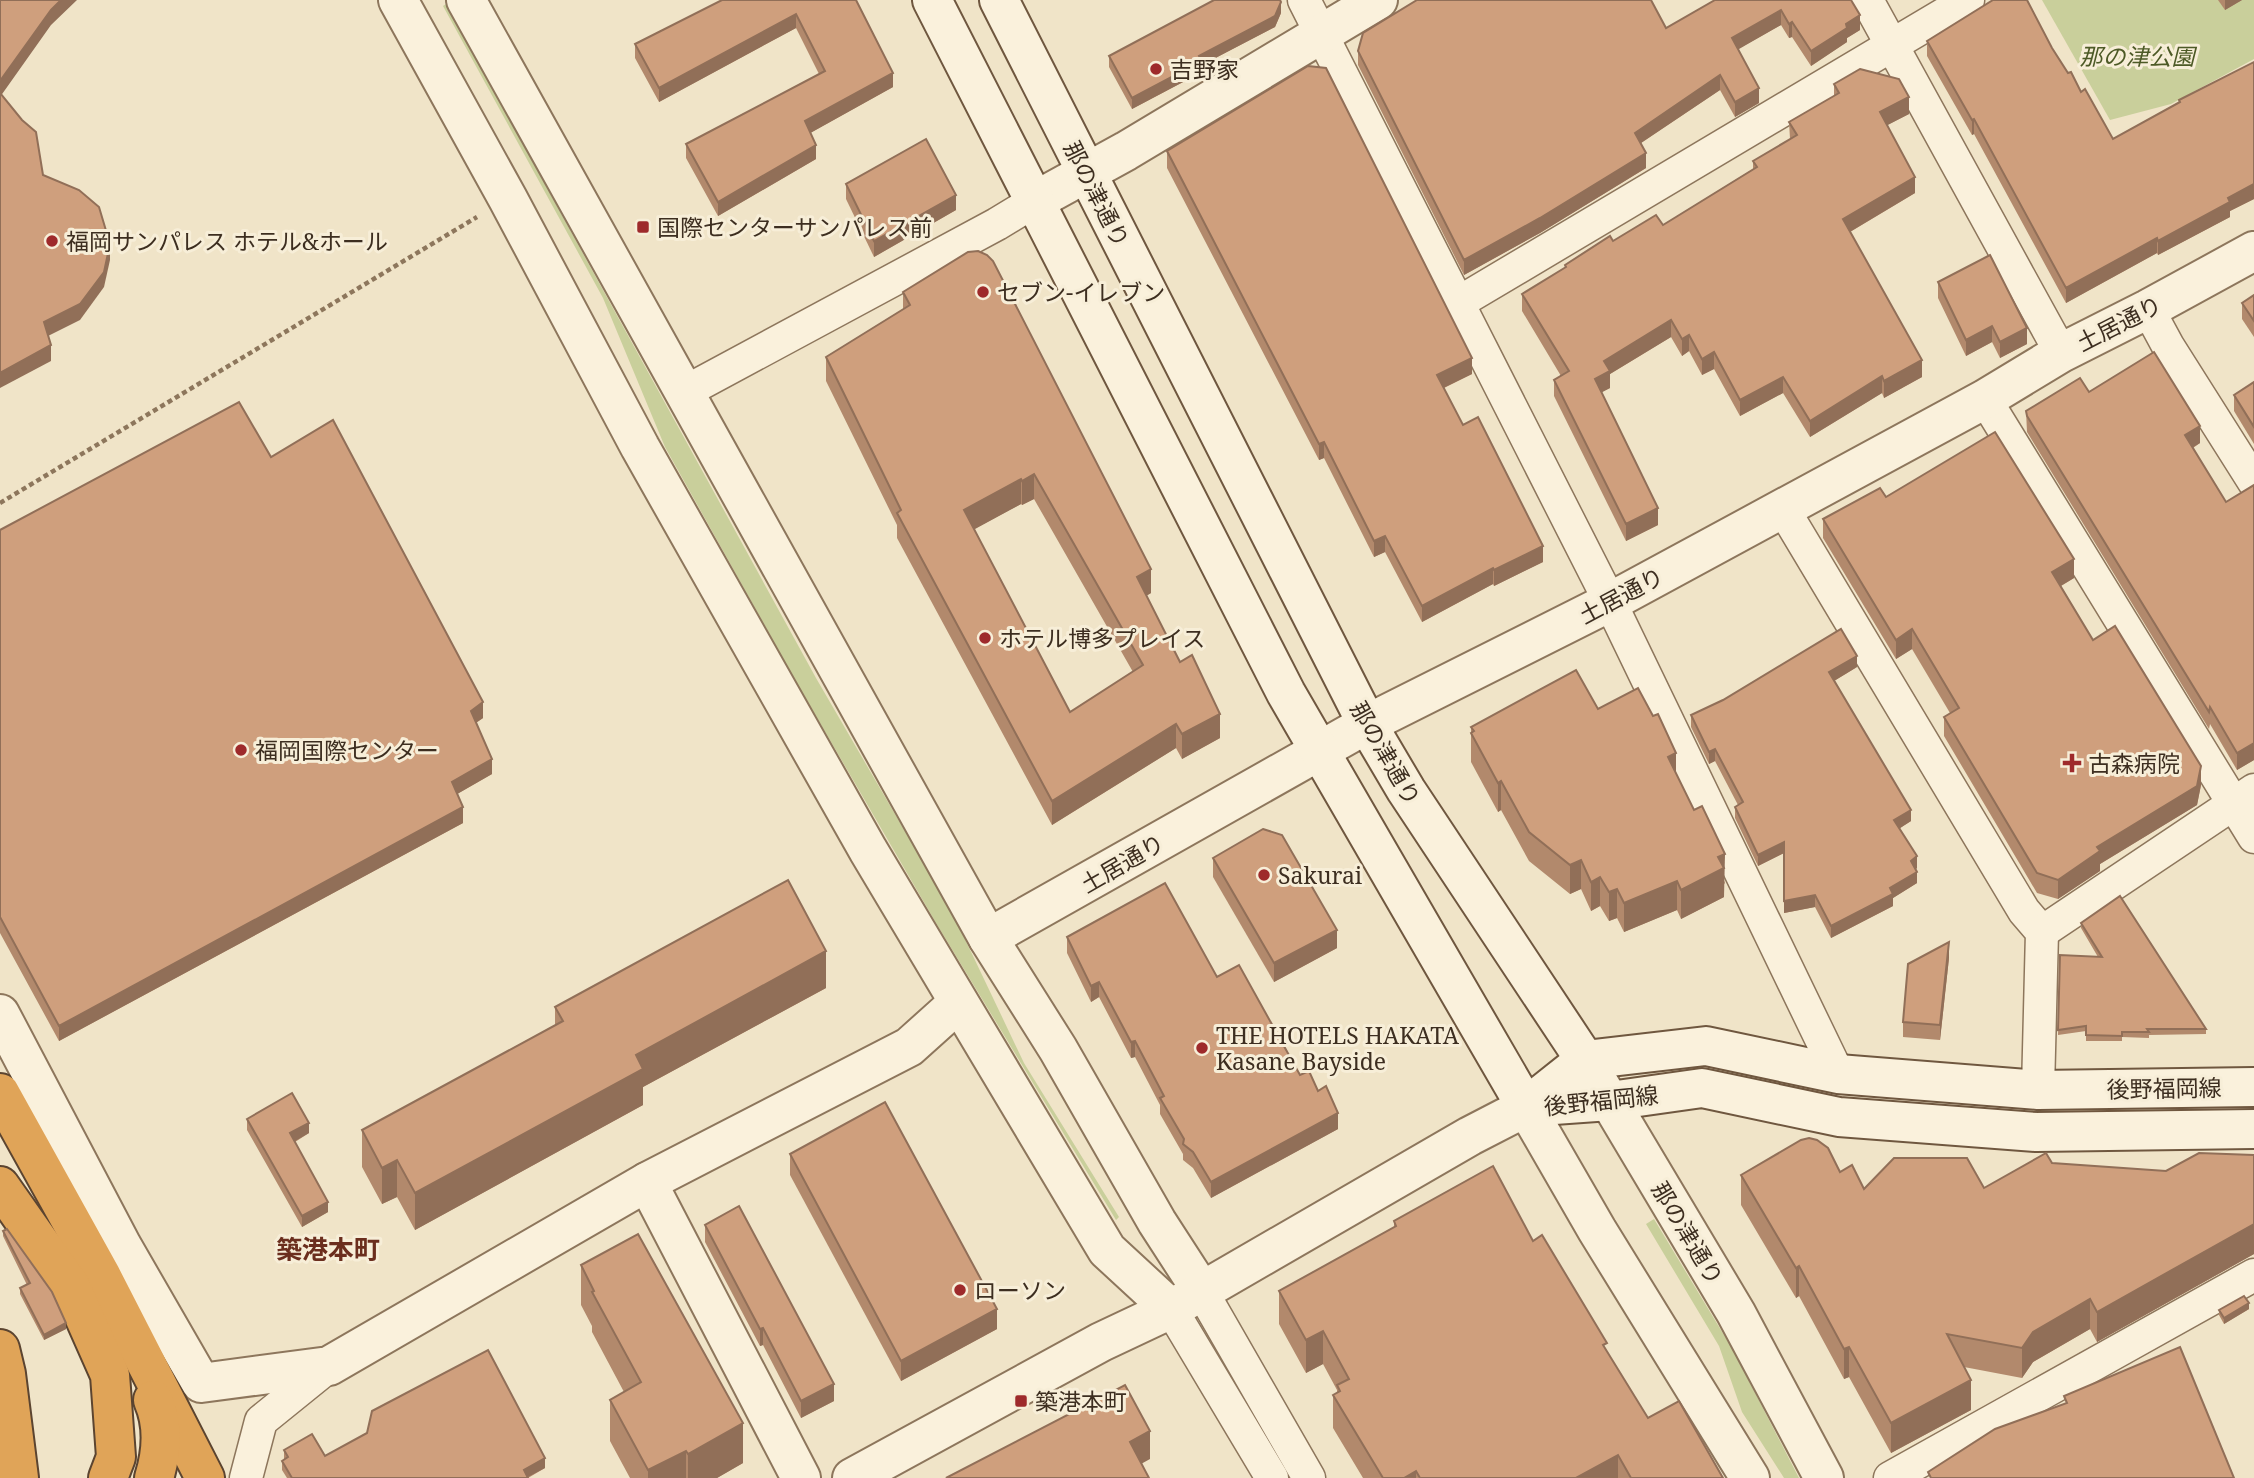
<svg xmlns="http://www.w3.org/2000/svg" width="2254" height="1478" viewBox="0 0 2254 1478" font-family="'Noto Serif','Noto Sans JP',serif">
	<style>
		.green { fill: #c9cf9b }
		.lines { fill: none; stroke-linecap: round; stroke-linejoin: round }
		.minor-casing { stroke: #8d765c; stroke-width: 35 }
		.tertiary-casing { stroke: #8d765c; stroke-width: 42 }
		.secondary-casing { stroke: #6f573f; stroke-width: 42 }
		.motorway-casing { stroke: #5b4430; stroke-width: 42 }
		.path { stroke: #8d765c; stroke-width: 4.5; stroke-dasharray: 5 3.5; stroke-linecap: butt }
		.minor { stroke: #faf1dc; stroke-width: 32 }
		.tertiary { stroke: #faf1dc; stroke-width: 38 }
		.secondary { stroke: #faf1dc; stroke-width: 38 }
		.motorway { stroke: #e0a458; stroke-width: 38 }
		.wall { fill: #b2896c; fill-rule: evenodd }
		.shaded-wall { fill: #916f58 }
		.building { fill: #cf9f7d; stroke: #916f58; stroke-width: 2; fill-rule: evenodd }
		.poi-dot { fill: #9e2a2b; stroke: #f7eed8; stroke-width: 2.5 }
		.labels { text-anchor: middle; dominant-baseline: central; stroke-width: 6; stroke-linejoin: round; paint-order: stroke }
		.park-label { font-size: 23px; font-style: italic; fill: #4d5a26; stroke: #f7eed8 }
		.poi-label { font-size: 23px; fill: #3d2e20; stroke: #f7eed8; text-anchor: start }
		.street-label { font-size: 23px; fill: #3d2e20; stroke: #f7eed8 }
		.quarter-label { font-size: 26px; font-weight: bold; fill: #6b2e1e; stroke: #f7eed8 }
	</style>
	<rect width="100%" height="100%" fill="#f0e4c8"/>
	<g class="green">
		<path d="M2042,0H2254V59L2171,104L2110,120Z"/>
		<path d="M446,4L816,678L953,914L1024,1063L1119,1217L1116,1220L936,923L798,685L665,447L603,298L443,6Z"/>
		<path d="M1654,1219L1733,1350L1799,1478H1784L1742,1412L1719,1346L1646,1224Z"/>
	</g>
	<g class="lines">
		<defs>
			<g id="minor">
				<path d="M1304,0L1610,602L1838,1074"/>
				<path d="M1867,0L2061,353"/>
				<path d="M1458,303L1968,0"/>
				<path d="M2148,309L2168,346L2254,482"/>
				<path d="M683,393L997,224L1035,201"/>
				<path d="M1985,399L2254,837"/>
				<path d="M1782,507L2024,911L2042,932L2038,1090"/>
				<path d="M2042,932L2254,790"/>
				<path d="M1201,1290L1309,1478"/>
				<path d="M1171,1309L1272,1478"/>
				<path d="M246,1478L261,1421L329,1366"/>
				<path d="M1890,1478L2254,1275"/>
			</g>
			<g id="tertiary">
				<path d="M398,0L508,199L640,447L868,850L1107,1250L1171,1309"/>
				<path d="M466,0L988,938L1058,1049L1157,1222L1201,1290"/>
				<path d="M1035,201L1126,151L1378,0"/>
				<path d="M988,938L1367,724L1610,602L1985,399L2061,353L2148,309L2254,251"/>
				<path d="M0,1014L122,1246L201,1383L329,1366L647,1182L909,1047L958,1003"/>
				<path d="M1585,1060L1736,1313L1824,1478"/>
				<path d="M647,1182L801,1478"/>
				<path d="M852,1478L1101,1342L1171,1309L1470,1136L1526,1107L1597,1230L1750,1478"/>
			</g>
			<g id="secondary">
				<path d="M932,0L1286,693L1526,1107"/>
				<path d="M999,0L1367,724L1406,790L1585,1060"/>
				<path d="M1526,1107L1585,1060L1706,1046L1838,1074L2038,1090L2254,1087"/>
				<path d="M1526,1107L1610,1101L1702,1088L1839,1117L2036,1132L2254,1129"/>
			</g>
			<g id="motorway">
				<path d="M0,1093L101,1275L205,1478"/>
				<path d="M0,1186L71,1287L110,1375L116,1457L108,1478"/>
				<path d="M0,1349L6,1374L19,1478"/>
				<path d="M153,1400C164,1425 162,1452 154,1478"/>
			</g>
		</defs>
		<use href="#minor" class="minor-casing"/>
		<use href="#tertiary" class="tertiary-casing"/>
		<use href="#secondary" class="secondary-casing"/>
		<use href="#motorway" class="motorway-casing"/>
		<path class="path" d="M0,503L477,217"/>
		<use href="#minor" class="minor"/>
		<use href="#tertiary" class="tertiary"/>
		<use href="#secondary" class="secondary"/>
		<use href="#motorway" class="motorway"/>
	</g>
	<g class="wall">
		<path d="M856,0L893,87L810,133L816,159L718,216L686,158V144L819,74L796,28L659,102L635,58V44Z"/>
		<path d="M1851,0L1860,30L1847,38V42L1811,66L1792,37L1789,38L1781,25L1738,49L1759,103L1735,117L1720,90L1641,143L1646,168L1540,233L1464,275L1358,65V51L1666,28Z"/>
		<path d="M2218,0H2242L2225,10Z"/>
		<path d="M1281,13L1275,27L1202,65V72L1132,109L1109,67V56Z"/>
		<path d="M1927,41L2052,48L2068,73L2113,139L2179,102V100L2254,62V199L2230,211V217L2158,255L2157,253L2066,303L1974,134L1972,135L1927,56Z"/>
		<path d="M1834,84L1909,114L1887,125L1915,193L1850,232L1922,377L1884,398L1882,393L1810,437L1783,393L1740,416L1714,369L1702,375L1689,351L1682,356L1671,337L1610,374V388L1601,392L1658,525L1626,541L1554,396V380L1561,376L1522,311V294L1565,268V265L1613,241L1663,225L1753,169V161L1790,139L1789,122L1834,96Z"/>
		<path d="M1167,151L1472,374L1444,388L1463,425L1543,562L1494,586L1493,584L1422,622L1385,552L1374,557L1324,458L1319,460L1167,168Z"/>
		<path d="M846,184L956,210L874,257L846,199Z"/>
		<path d="M1938,282L2027,344L2000,358L1992,342L1966,356L1938,298Z"/>
		<path d="M903,292L1151,593L1146,596L1220,738L1182,759L1176,748L1052,825L897,538V525L826,381V357L903,309ZM1034,499L1133,672L1070,712L974,529L1021,504L1022,505Z"/>
		<path d="M2254,295V337L2242,319V303Z"/>
		<path d="M2254,382V444L2234,411V395Z"/>
		<path d="M2089,392L2200,443L2193,448L2226,502L2254,485V760L2237,770L2210,724L2209,729L2027,432L2026,411Z"/>
		<path d="M271,457L483,718L476,723L492,774L457,794L463,823L59,1041L0,933V530Z"/>
		<path d="M1886,497L2074,578L2061,586L2093,640L2201,785L2197,805L2100,864V871L2058,899L2037,893L1944,736V717L1950,713L1912,649L1896,659L1823,538V519Z"/>
		<path d="M1857,667L1834,681L1911,821L1900,828L1917,868L1916,869L1917,883L1893,898V906L1831,938L1815,907L1784,913V853L1758,866L1735,818V807L1738,805L1715,761L1709,764L1691,727V715Z"/>
		<path d="M1598,709L1676,775L1725,883L1724,884V897L1681,919L1677,910L1624,932L1617,918L1609,921L1600,906L1591,911L1581,889L1570,894L1529,861L1501,810L1498,812L1471,762V727Z"/>
		<path d="M1213,858L1337,948L1274,982L1213,877Z"/>
		<path d="M2081,923L2206,1029V1034L2149,1035V1038L2122,1037V1041H2086V1031L2058,1035L2060,955L2098,957L2081,928Z"/>
		<path d="M1067,937L1217,977L1300,1075L1338,1129L1211,1198L1193,1168L1183,1160V1154L1160,1114V1105L1135,1057L1131,1058L1099,997L1091,1002L1067,953Z"/>
		<path d="M1949,958L1940,1040L1903,1037V1022Z"/>
		<path d="M826,988L643,1087V1105L415,1230L397,1197L382,1204L362,1167V1130L555,1025V1007Z"/>
		<path d="M247,1119L309,1133L295,1142L328,1212L302,1227L247,1130Z"/>
		<path d="M790,1154L997,1329L901,1381L790,1175Z"/>
		<path d="M2254,1155V1254L2097,1342L2090,1329L2033,1362L2022,1378L1964,1367L1971,1410L1891,1453L1849,1377L1844,1379L1799,1296L1796,1298L1741,1205V1175L1840,1172L1864,1189L1984,1188L2052,1163L2166,1171Z"/>
		<path d="M1394,1221L1533,1241L1607,1352L1648,1418L1723,1478H1363L1333,1428V1395L1337,1393V1390L1323,1364L1306,1373L1279,1324V1291L1394,1227Z"/>
		<path d="M705,1225L834,1401L801,1418L763,1345L760,1346L705,1242Z"/>
		<path d="M3,1231L66,1329L44,1340L20,1294V1288L27,1285L3,1236Z"/>
		<path d="M581,1265L743,1463L717,1478H630L610,1441V1400L624,1392L592,1332V1326L581,1305Z"/>
		<path d="M2249,1309L2224,1324L2219,1315V1310Z"/>
		<path d="M284,1450L325,1456L545,1468L528,1478H287L282,1470V1461L284,1460Z"/>
	</g>
	<g class="shaded-wall">
		<path d="M61,0H77L51,25L0,97V81L51,10Z"/>
		<path d="M2225,0H2242L2225,10Z"/>
		<path d="M1281,2V13L1275,27L1202,65V72L1132,109V98L1199,56Z"/>
		<path d="M1781,10V25L1732,53V38Z"/>
		<path d="M796,14V28L659,102V88Z"/>
		<path d="M1860,15V30L1847,38V42L1811,66V51L1846,24Z"/>
		<path d="M1792,22V37L1789,38V24Z"/>
		<path d="M893,73V87L805,136V121Z"/>
		<path d="M1720,75V90L1635,147V133Z"/>
		<path d="M1759,88V103L1735,117V102Z"/>
		<path d="M1909,97V114L1880,129V112Z"/>
		<path d="M1974,119V134L1972,135V120Z"/>
		<path d="M816,145V159L718,216V202Z"/>
		<path d="M1646,153V168L1540,233L1464,275V260Z"/>
		<path d="M1915,177V193L1843,236V219Z"/>
		<path d="M2254,184V199L2230,211V217L2158,255V241L2228,198Z"/>
		<path d="M956,195V210L874,257V241Z"/>
		<path d="M2157,238V253L2066,303V288Z"/>
		<path d="M110,244V260L104,287L80,320L44,338V322Z"/>
		<path d="M1671,320V337L1610,374V388L1595,396V379L1604,361Z"/>
		<path d="M1992,326V342L1966,356V340Z"/>
		<path d="M2027,328V344L2000,358V342Z"/>
		<path d="M1689,335V351L1682,356V339Z"/>
		<path d="M51,345V361L0,388V373Z"/>
		<path d="M1714,352V369L1702,375V359Z"/>
		<path d="M1472,358V374L1437,391V375Z"/>
		<path d="M1922,360V377L1884,398V381Z"/>
		<path d="M1882,376V393L1810,437V421Z"/>
		<path d="M1783,377V393L1740,416V400Z"/>
		<path d="M2200,426V443L2185,452V435Z"/>
		<path d="M1324,442V458L1319,460V444Z"/>
		<path d="M1034,474V499L1022,505V481Z"/>
		<path d="M1021,479V504L964,535V510Z"/>
		<path d="M1658,508V525L1626,541V524Z"/>
		<path d="M1385,536V552L1374,557V541Z"/>
		<path d="M1543,546V562L1494,586V570Z"/>
		<path d="M2074,559V578L2052,591V572Z"/>
		<path d="M1493,568V584L1422,622V606Z"/>
		<path d="M1151,569V593L1137,601V577Z"/>
		<path d="M1912,629V649L1896,659V640Z"/>
		<path d="M1857,656V667L1829,684V672Z"/>
		<path d="M483,702V718L471,726V711Z"/>
		<path d="M1220,714V738L1182,759V734Z"/>
		<path d="M1176,724V748L1052,825V801Z"/>
		<path d="M2254,743V760L2237,770V753Z"/>
		<path d="M1715,749V761L1709,764V752Z"/>
		<path d="M1676,753V782L1668,757Z"/>
		<path d="M492,759V774L452,797V782Z"/>
		<path d="M2201,766V785L2197,805L2100,864V871L2058,899V880L2097,847Z"/>
		<path d="M1501,781V810L1498,812V783Z"/>
		<path d="M463,807V823L59,1041V1026Z"/>
		<path d="M1911,810V821L1894,832V820Z"/>
		<path d="M1784,842V853L1758,866V855Z"/>
		<path d="M1725,854L1724,897L1681,919V890L1718,857Z"/>
		<path d="M1917,856V868L1911,873V861Z"/>
		<path d="M1581,860V889L1570,894V865Z"/>
		<path d="M1917,872V883L1893,898V906L1831,938V926L1890,888Z"/>
		<path d="M1600,877V906L1591,911V882Z"/>
		<path d="M1677,881V910L1624,932V903Z"/>
		<path d="M1617,889V918L1609,921V892Z"/>
		<path d="M1815,895V907L1784,913V901Z"/>
		<path d="M1337,930V948L1274,982V963Z"/>
		<path d="M1949,942V958L1940,1040V1025Z"/>
		<path d="M826,951V988L643,1087V1105L415,1230V1193L636,1055Z"/>
		<path d="M1099,982V997L1091,1002V986Z"/>
		<path d="M1135,1041V1057L1131,1058V1042Z"/>
		<path d="M1338,1113V1129L1211,1198V1182Z"/>
		<path d="M309,1123V1133L290,1144V1133Z"/>
		<path d="M397,1160V1197L382,1204V1168Z"/>
		<path d="M328,1202V1212L302,1227V1216Z"/>
		<path d="M2254,1224V1254L2097,1342V1312Z"/>
		<path d="M1799,1266V1296L1796,1298V1268Z"/>
		<path d="M2090,1299V1329L2033,1362L2022,1378V1348L2033,1332Z"/>
		<path d="M2249,1303V1309L2224,1324V1318Z"/>
		<path d="M997,1309V1329L901,1381V1361Z"/>
		<path d="M66,1323V1329L44,1340V1335Z"/>
		<path d="M763,1328V1345L760,1346V1329Z"/>
		<path d="M1323,1331V1364L1306,1373V1340Z"/>
		<path d="M1849,1347V1377L1844,1379V1349Z"/>
		<path d="M1971,1380V1410L1891,1453V1423Z"/>
		<path d="M834,1384V1401L801,1418V1401Z"/>
		<path d="M743,1423V1463L717,1478H688V1454Z"/>
		<path d="M1150,1431V1459L1130,1470V1442Z"/>
		<path d="M686,1451V1478H648V1470Z"/>
		<path d="M1618,1455V1478H1576Z"/>
		<path d="M545,1458V1468L526,1478L524,1470Z"/>
		<path d="M1416,1471V1478H1404Z"/>
	</g>
	<g class="building">
		<path d="M0,0H61L51,10L0,81Z"/>
		<path d="M722,0H856L893,73L805,121L816,145L718,202L686,144L825,71L796,14L659,88L635,44Z"/>
		<path d="M1214,0H1280L1281,2L1275,16L1199,56L1202,61L1132,98L1109,56Z"/>
		<path d="M1417,0H1651L1666,28L1715,0H1851L1860,15L1846,24L1847,28L1811,51L1792,22L1789,24L1781,10L1732,38L1759,88L1735,102L1720,75L1635,133L1646,153L1540,218L1464,260L1358,51L1363,33Z"/>
		<path d="M1993,0H2027L2052,48L2068,73L2071,72L2081,92L2085,89L2113,139L2180,102L2179,100L2254,62V184L2228,198L2230,202L2158,241L2157,238L2066,288L1974,119L1972,120L1927,41Z"/>
		<path d="M1308,66L1326,68L1472,358L1437,375L1463,425L1478,417L1543,546L1494,570L1493,568L1422,606L1385,536L1374,541L1324,442L1319,444L1167,151Z"/>
		<path d="M1860,69L1899,79L1909,97L1880,112L1915,177L1843,219L1922,360L1884,381L1882,376L1810,421L1783,377L1740,400L1714,352L1702,359L1689,335L1682,339L1671,320L1604,361L1610,371L1595,379L1658,508L1626,524L1554,380L1569,371L1522,294L1566,267L1565,265L1610,236L1613,241L1656,215L1663,225L1757,167L1753,161L1797,135L1789,122L1839,93L1834,84Z"/>
		<path d="M0,93L22,120L36,132L43,175L79,190L99,207L110,244L104,272L80,304L44,322L51,345L0,373Z"/>
		<path d="M926,139L956,195L874,241L846,184Z"/>
		<path d="M978,251L987,255L993,261L1151,569L1137,577L1180,662L1192,655L1220,714L1182,734L1176,724L1052,801L897,513L901,510L826,357L910,305L903,292L968,252ZM1034,474L1143,665L1070,712L964,510L1021,479L1022,481Z"/>
		<path d="M1990,255L2027,328L2000,342L1992,326L1966,340L1938,282Z"/>
		<path d="M2254,295V321L2242,303Z"/>
		<path d="M2154,352L2200,426L2185,435L2226,502L2254,485V743L2237,753L2210,707L2209,712L2027,416L2026,411L2080,378L2089,392Z"/>
		<path d="M2254,382V427L2234,395Z"/>
		<path d="M239,402L271,457L333,420L483,702L471,711L492,759L452,782L463,807L59,1026L0,917V530Z"/>
		<path d="M1995,432L2074,559L2052,572L2093,640L2115,626L2201,766L2197,786L2097,847L2100,851L2058,880L2037,873L1944,717L1959,708L1912,629L1896,640L1823,519L1880,488L1886,497Z"/>
		<path d="M1841,629L1857,656L1829,672L1911,810L1894,820L1917,856L1911,861L1917,872L1890,888L1893,894L1831,926L1815,895L1784,901V842L1758,855L1735,807L1743,802L1715,749L1709,752L1691,715L1723,700Z"/>
		<path d="M1576,670L1598,709L1638,688L1653,716L1658,714L1676,753L1668,757L1694,810L1702,806L1725,854L1718,857L1724,868L1681,890L1677,881L1624,903L1617,889L1609,892L1600,877L1591,882L1581,860L1570,865L1529,832L1501,781L1498,783L1471,733L1474,731L1471,727Z"/>
		<path d="M1263,829L1282,835L1337,930L1274,963L1213,858Z"/>
		<path d="M788,880L826,951L636,1055L643,1069L415,1193L397,1160L382,1168L362,1130L563,1021L555,1007Z"/>
		<path d="M1165,883L1217,977L1239,965L1300,1075L1309,1071L1318,1091L1326,1086L1338,1113L1211,1182L1193,1152L1183,1144L1184,1139L1160,1098L1164,1096L1135,1041L1131,1042L1099,982L1091,986L1067,937Z"/>
		<path d="M2120,896L2206,1029H2147L2149,1032H2122V1036L2086,1035V1026L2058,1030L2060,955L2102,957L2081,923Z"/>
		<path d="M1949,942L1940,1025L1903,1022L1908,964Z"/>
		<path d="M292,1093L309,1123L290,1133L328,1202L302,1216L247,1119Z"/>
		<path d="M885,1102L997,1309L901,1361L790,1154Z"/>
		<path d="M1809,1138L1817,1140L1828,1148L1840,1172L1852,1165L1864,1189L1894,1158H1967L1984,1188L2046,1153L2052,1163L2166,1171L2199,1153L2254,1155V1224L2097,1312L2090,1299L2033,1332L2022,1348L1947,1334L1971,1380L1891,1423L1849,1347L1844,1349L1799,1266L1796,1268L1741,1175L1801,1140Z"/>
		<path d="M1493,1166L1533,1241L1542,1235L1607,1343L1603,1345L1648,1418L1679,1401L1723,1478H1631L1618,1455L1576,1478H1420L1416,1471L1404,1478H1383L1333,1395L1340,1391L1337,1385L1349,1379L1323,1331L1306,1340L1279,1291L1396,1226L1394,1221Z"/>
		<path d="M739,1206L834,1384L801,1401L763,1328L760,1329L705,1225Z"/>
		<path d="M7,1229L52,1292L66,1323L44,1335L20,1288L30,1283L3,1231Z"/>
		<path d="M638,1234L743,1423L688,1454L686,1451L648,1470L610,1400L641,1382L592,1292L594,1291L581,1265Z"/>
		<path d="M2244,1296L2249,1303L2224,1318L2219,1310Z"/>
		<path d="M2180,1347L2234,1478H1931L1928,1472L1995,1429L2067,1403L2064,1396Z"/>
		<path d="M488,1350L545,1458L524,1470L528,1478H292L282,1461L288,1457L284,1450L312,1434L325,1456L367,1433L372,1411Z"/>
		<path d="M1125,1385L1150,1431L1130,1442L1149,1478H946Z"/>
	</g>
	<g class="poi-dot">
		<circle cx="1156" cy="69" r="7"/>
		<rect x="636" y="220" width="14" height="14" rx="3.5"/>
		<circle cx="52" cy="241" r="7"/>
		<circle cx="983" cy="292" r="7"/>
		<circle cx="985" cy="638" r="7"/>
		<circle cx="241" cy="750" r="7"/>
		<path d="M2068.5 752.5h7v7h7v7h-7v7h-7v-7h-7v-7h7z"/>
		<circle cx="1264" cy="875" r="7"/>
		<circle cx="1202" cy="1048" r="7"/>
		<circle cx="960" cy="1290" r="7"/>
		<rect x="1014" y="1394" width="14" height="14" rx="3.5"/>
	</g>
	<g class="labels">
		<g class="park-label">
			<text x="2137" y="56">那の津公園</text>
		</g>
		<g class="poi-label">
			<text x="1170" y="69">吉野家</text>
			<text x="657" y="227">国際センターサンパレス前</text>
			<text x="66" y="241">福岡サンパレス ホテル&amp;ホール</text>
			<text x="997" y="292">セブン-イレブン</text>
			<text x="999" y="638">ホテル博多プレイス</text>
			<text x="255" y="750">福岡国際センター</text>
			<text x="2088" y="763">古森病院</text>
			<text x="1278" y="875">Sakurai</text>
			<text x="1216" y="1035">THE HOTELS HAKATA<tspan x="1216" dy="26">Kasane Bayside</tspan></text>
			<text x="974" y="1290">ローソン</text>
			<text x="1035" y="1401">築港本町</text>
		</g>
		<g class="street-label">
			<text transform="translate(1097 194) rotate(63)">那の津通り</text>
			<text transform="translate(2119 323) rotate(-27)">土居通り</text>
			<text transform="translate(1621 595) rotate(-28)">土居通り</text>
			<text transform="translate(1386 753) rotate(60)">那の津通り</text>
			<text transform="translate(1122 863) rotate(-30)">土居通り</text>
			<text transform="translate(2164 1088) rotate(-1)">後野福岡線</text>
			<text transform="translate(1601 1100) rotate(-6)">後野福岡線</text>
			<text transform="translate(1688 1233) rotate(59)">那の津通り</text>
		</g>
		<g class="quarter-label">
			<text x="328" y="1249">築港本町</text>
		</g>
	</g>
</svg>
